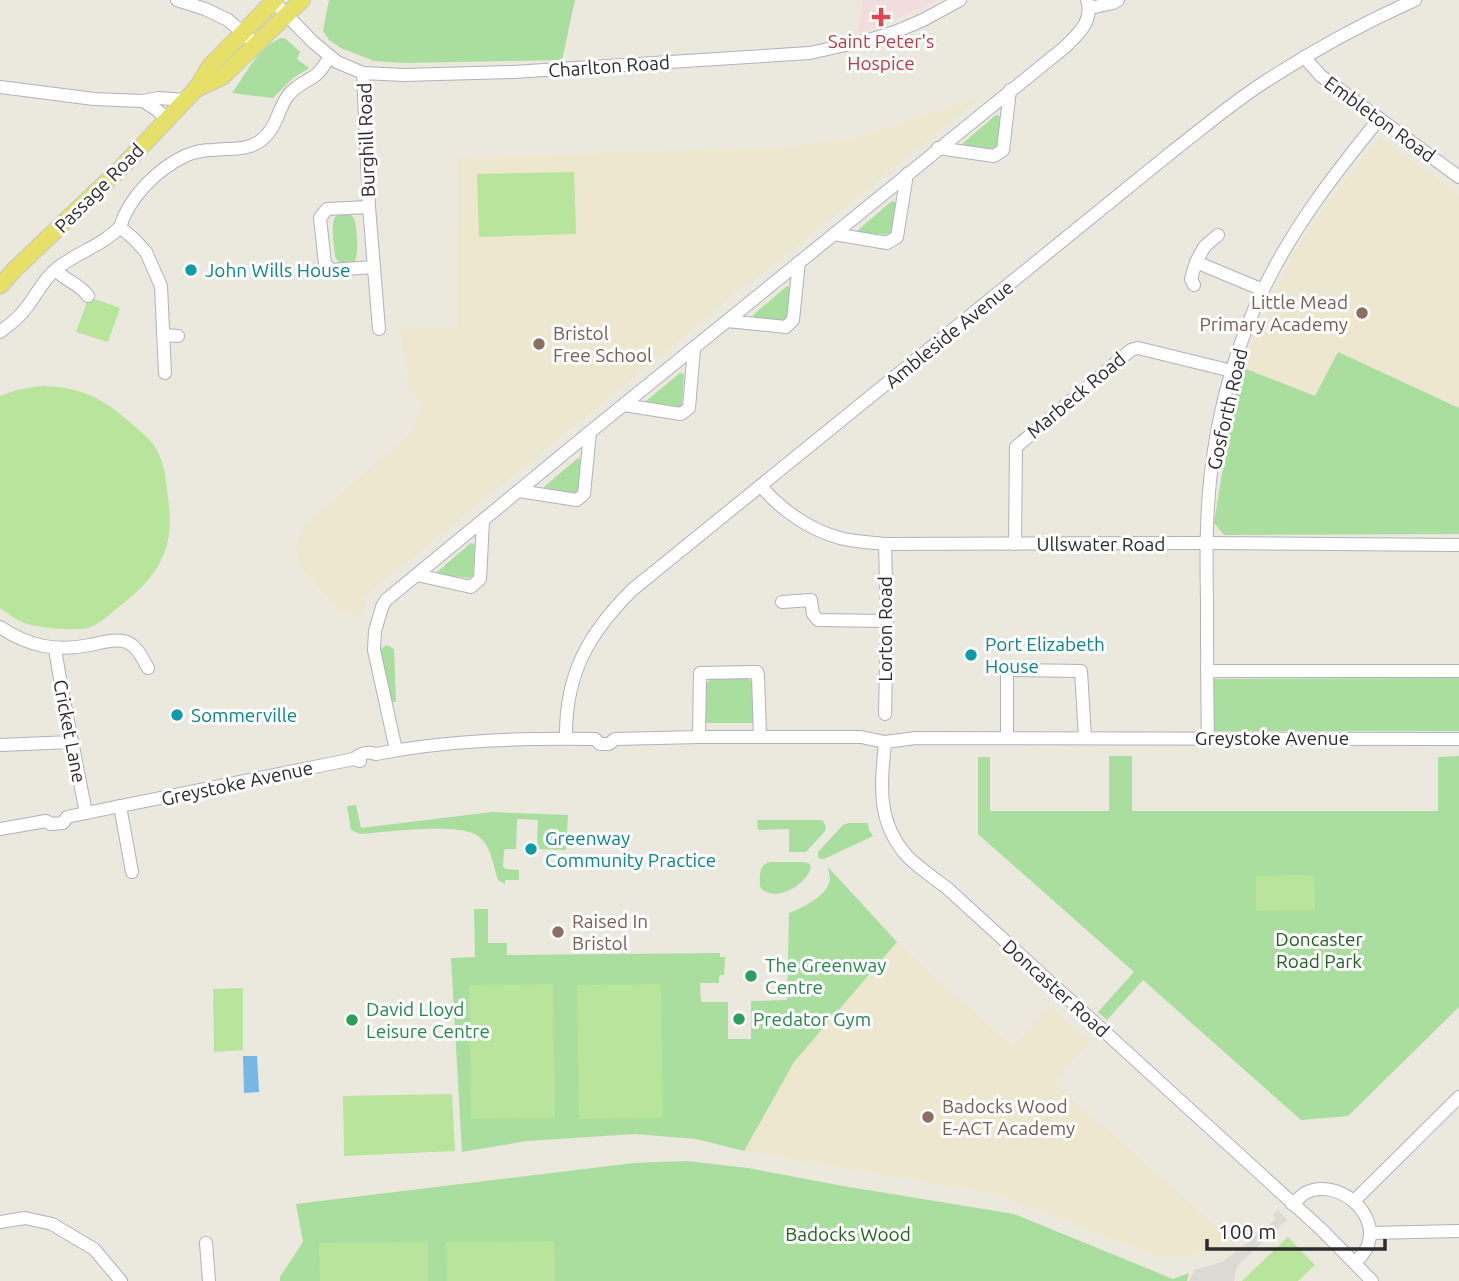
<svg xmlns="http://www.w3.org/2000/svg" width="1459" height="1281" viewBox="0 0 1459 1281" font-family="Ubuntu,sans-serif">
	<style>
		.education { fill: #ece7ce }
		.medical { fill: #f1dedc }
		.green { fill: #a9de9e }
		.pitch { fill: #b8e49b }
		.plaza { fill: #dcdad4 }
		.water { fill: #78b6e6 }
		.lines { fill: none; stroke-linecap: round; stroke-linejoin: round }
		.minor-casing { stroke: #b1b1bd; stroke-width: 14 }
		.major-casing { stroke: #c8c8c8; stroke-width: 18 }
		.minor { stroke: #fff; stroke-width: 12 }
		.major { stroke: #e6df68; stroke-width: 16 }
		.health-dot { fill: #e0444e; stroke: #fff; stroke-width: 2.5 }
		.culture-dot { fill: #0f9aa8; stroke: #fff; stroke-width: 2.5 }
		.education-dot { fill: #8d6e63; stroke: #fff; stroke-width: 2.5 }
		.leisure-dot { fill: #2e9e5b; stroke: #fff; stroke-width: 2.5 }
		.labels { text-anchor: middle; dominant-baseline: central; stroke-width: 6; stroke-linejoin: round; paint-order: stroke }
		.health-label { font-size: 19px; fill: #be3a42; stroke: #fff }
		.street-label { font-size: 19px; fill: #2b2b2b; stroke: #fff }
		.culture-label { font-size: 19px; fill: #0d838f; stroke: #fff; text-anchor: start }
		.education-label { font-size: 19px; fill: #785e54; stroke: #fff; text-anchor: start }
		.park-label { font-size: 19px; fill: #22631f; stroke: #fff }
		.leisure-label { font-size: 19px; fill: #27864d; stroke: #fff; text-anchor: start }
	</style>
	<rect width="100%" height="100%" fill="#ebe8de"/>
	<g class="education">
		<path d="M982,96L771,267L735,293L655,360L361,599L367,602L361,619L339,611L300,566L296,548L305,525L413,431L422,405L410,387L400,328L457,327V158L782,147L853,139Z"/>
		<path d="M1379,138L1459,194V534L1224,535L1214,523L1237,381L1241,367L1291,259L1326,205Z"/>
		<path d="M897,942L1012,1047L1050,1005L1090,1042L1054,1083L1233,1241L1188,1257L1156,1256L994,1194L744,1151L794,1062Z"/>
	</g>
	<path class="medical" d="M863,0H937L886,24L858,33Z"/>
	<g class="green">
		<path d="M329,0H575L562,60L403,63L374,61L341,48L329,40L323,31Z"/>
		<path d="M281,38L286,39L300,52L297,59L309,68L293,78L273,98L232,93C246,74 258,47 281,38Z"/>
		<path d="M996,115L1000,116L998,147L996,149L962,146V144Z"/>
		<path d="M892,201L896,203L894,233L892,235L858,233V230Z"/>
		<path d="M348,213C352,216 353,216 355,222C357,229 359,258 354,262C351,265 347,265 343,265L336,259L335,255C334,247 330,222 336,216C339,213 343,213 348,213Z"/>
		<path d="M787,286L791,288L787,320L754,318L753,315Z"/>
		<path d="M1338,352L1459,408V534L1224,535L1214,523L1237,381L1243,379L1245,372L1241,367L1315,396Z"/>
		<path d="M680,373L684,374L682,405L680,407L647,405L646,401Z"/>
		<path d="M578,458L582,460L578,493L545,490L544,487Z"/>
		<path d="M471,543L475,545L473,576L471,578L438,575L437,572Z"/>
		<path d="M386,645L389,646L394,649L396,702H392L380,652L381,649Z"/>
		<path d="M712,678H746L753,682L755,723H704C704,709 699,687 712,678Z"/>
		<path d="M1459,678V731H1211V679Z"/>
		<path d="M1109,756H1132V811H1438V757L1459,756V1007L1348,1116L1301,1120L1143,980L1107,1020L1098,1012L1134,972L978,834V757H990V811H1109Z"/>
		<path d="M356,805L361,828L492,812L568,815L566,850L537,849L538,820L517,819L516,849H506L504,851L503,867L506,869L519,870V880H505V884L498,880C493,865 492,847 478,836C459,822 386,832 360,834L351,830L347,806Z"/>
		<path d="M757,820H820L823,821L826,827L825,831L806,852H789V829L758,830Z"/>
		<path d="M849,823H868L869,830L873,836L824,859H820L818,857V852L843,825Z"/>
		<path d="M770,862H804L810,864L811,868C805,886 774,904 760,887C760,876 758,865 770,862Z"/>
		<path d="M828,867L897,942L794,1062L744,1151L696,1139L635,1134L527,1141L462,1152L451,958L475,957L474,909H488V943H507V955L720,953V957H725L724,975H721L719,977V983H700L701,1002H728V1039H751V1001L787,1000L789,913C802,908 828,896 830,879C830,875 828,871 828,867Z"/>
		<path d="M687,1161L748,1168L843,1186L1014,1214L1173,1279L1189,1273L1187,1281H280V1277L303,1242L296,1204L634,1163Z"/>
	</g>
	<g class="pitch">
		<path d="M574,172L576,234L479,237L477,174Z"/>
		<path d="M89,297L120,308L108,342L76,332Z"/>
		<path d="M44,386C80,388 99,396 126,419C135,427 146,435 153,444C163,457 165,474 167,490C175,542 166,568 125,602C113,611 104,621 91,627C78,632 35,628 22,622C15,619 7,613 0,608V396C15,390 28,387 44,386Z"/>
		<path d="M1314,875L1315,910L1256,911V876Z"/>
		<path d="M553,984L555,1118L471,1119L469,985Z"/>
		<path d="M661,984L663,1118L579,1119L577,985Z"/>
		<path d="M243,988V1050L214,1052L213,989Z"/>
		<path d="M452,1094L455,1151L344,1156L343,1096Z"/>
		<path d="M1288,1237L1315,1265L1298,1281H1242Z"/>
		<path d="M554,1241L555,1281H447L446,1242Z"/>
		<path d="M428,1242V1281H320L319,1243Z"/>
	</g>
	<path class="plaza" d="M1278,1210L1287,1220L1240,1263L1236,1269L1234,1281H1189L1194,1270L1222,1262L1240,1248L1276,1219L1273,1215Z"/>
	<path class="water" d="M243,1056H257L259,1092L244,1093Z"/>
	<g class="lines">
		<defs>
			<g id="minor">
				<path d="M177,0L205,9L228,20L257,45"/>
				<path d="M273,1L313,42L337,62L363,73L404,75L513,72L810,53L872,39L895,32L923,20L960,0"/>
				<path d="M1090,8L1113,3L1118,0"/>
				<path d="M1304,57L1321,76L1459,177"/>
				<path d="M363,73L369,207L379,329"/>
				<path d="M0,87L94,99L143,101L158,98L185,100"/>
				<path d="M143,101L157,110L167,119"/>
				<path d="M938,148L994,156L1003,150L1010,90"/>
				<path d="M369,207L327,209L320,218L325,264L331,270L374,267"/>
				<path d="M120,227C129,197 158,168 187,155C195,152 205,150 213,150C230,148 246,151 260,141C276,130 277,112 287,97C294,86 307,82 317,74C322,69 326,63 330,57"/>
				<path d="M834,234L887,243L897,237L907,174"/>
				<path d="M1196,262L1205,246L1218,235"/>
				<path d="M56,270C65,281 79,283 88,296"/>
				<path d="M1194,285L1191,279L1196,262L1263,290"/>
				<path d="M727,321L786,327L793,320L799,262"/>
				<path d="M0,332C7,326 15,321 21,314C34,301 40,283 55,270C75,253 102,246 120,227L134,239L146,252L161,286L165,373"/>
				<path d="M163,335L178,336"/>
				<path d="M624,405L681,414L689,408L694,349"/>
				<path d="M761,486C781,510 810,530 840,538C854,542 870,542 885,544L1206,543L1459,545"/>
				<path d="M519,491L577,500L584,494L590,432"/>
				<path d="M885,544L887,621L885,714"/>
				<path d="M1015,544L1016,447L1131,350L1138,348L1232,371"/>
				<path d="M417,575L471,587L480,579L483,521"/>
				<path d="M782,602L811,600L813,614L818,620L887,621"/>
				<path d="M0,627C28,646 56,652 90,645C100,643 112,639 123,641C136,643 142,658 148,668"/>
				<path d="M55,649L61,685L86,813"/>
				<path d="M1207,671H1459"/>
				<path d="M699,737L700,673L753,672H757L758,675L760,737"/>
				<path d="M566,738C565,675 588,634 632,590L1173,151C1203,128 1232,103 1263,83C1312,51 1363,23 1415,0"/>
				<path d="M1007,738V674L1010,670L1081,671L1085,738"/>
				<path d="M1208,738C1207,692 1207,646 1207,600C1206,552 1206,504 1213,457C1221,400 1238,342 1263,290C1293,227 1336,172 1379,119"/>
				<path d="M885,742C881,785 876,822 908,857C919,868 934,878 947,888L1322,1230L1372,1281"/>
				<path d="M0,745L72,742"/>
				<path d="M396,750L374,650L375,631L382,607L386,600L590,432L1065,47C1078,34 1094,21 1087,0"/>
				<path d="M354,759C361,753 367,751 376,754C448,740 522,738 595,739L600,744H609L615,739L699,737H861L885,742L916,738L1459,739"/>
				<path d="M120,806L132,872"/>
				<path d="M0,829L46,821L51,824L63,823L67,817L86,813L329,764L354,759L360,761"/>
				<path d="M1354,1201L1459,1097"/>
				<path d="M1292,1204C1296,1201 1301,1196 1305,1193C1336,1177 1380,1212 1368,1245C1366,1252 1359,1258 1355,1263"/>
				<path d="M0,1222L25,1218L52,1224L94,1249L121,1281"/>
				<path d="M1370,1233L1459,1231"/>
				<path d="M206,1243L209,1281"/>
			</g>
			<g id="major">
				<path d="M196,89L222,77L302,0"/>
				<path d="M0,286L14,270L121,168L196,89L210,66L275,0"/>
			</g>
		</defs>
		<use href="#minor" class="minor-casing"/>
		<use href="#major" class="major-casing"/>
		<use href="#minor" class="minor"/>
		<use href="#major" class="major"/>
	</g>
	<path class="health-dot" d="M877.5 6.5h7v7h7v7h-7v7h-7v-7h-7v-7h7z"/>
	<g class="culture-dot">
		<circle cx="191" cy="270" r="7"/>
		<circle cx="971" cy="655" r="7"/>
		<circle cx="177" cy="715" r="7"/>
		<circle cx="531" cy="849" r="7"/>
	</g>
	<g class="education-dot">
		<circle cx="1362" cy="313" r="7"/>
		<circle cx="539" cy="344" r="7"/>
		<circle cx="558" cy="932" r="7"/>
		<circle cx="928" cy="1117" r="7"/>
	</g>
	<g class="leisure-dot">
		<circle cx="751" cy="976" r="7"/>
		<circle cx="739" cy="1019" r="7"/>
		<circle cx="352" cy="1020" r="7"/>
	</g>
	<g class="labels">
		<g class="health-label">
			<text x="881" y="41">Saint Peter's<tspan x="881" dy="22">Hospice</tspan></text>
		</g>
		<g class="street-label">
			<text transform="translate(609 66) rotate(-4)">Charlton Road</text>
			<text transform="translate(1380 119) rotate(36)">Embleton Road</text>
			<text transform="translate(366 140) rotate(-92)">Burghill Road</text>
			<text transform="translate(99 188) rotate(-45)">Passage Road</text>
			<text transform="translate(949 334) rotate(-39)">Ambleside Avenue</text>
			<text transform="translate(1076 395) rotate(-40)">Marbeck Road</text>
			<text transform="translate(1227 409) rotate(-77)">Gosforth Road</text>
			<text x="1101" y="544">Ullswater Road</text>
			<text transform="translate(885 629) rotate(-90)">Lorton Road</text>
			<text transform="translate(70 731) rotate(79)">Cricket Lane</text>
			<text x="1272" y="738">Greystoke Avenue</text>
			<text transform="translate(237 783) rotate(-12)">Greystoke Avenue</text>
			<text transform="translate(1056 988) rotate(42)">Doncaster Road</text>
		</g>
		<g class="culture-label">
			<text x="205" y="270">John Wills House</text>
			<text x="985" y="644">Port Elizabeth<tspan x="985" dy="22">House</tspan></text>
			<text x="191" y="715">Sommerville</text>
			<text x="545" y="838">Greenway<tspan x="545" dy="22">Community Practice</tspan></text>
		</g>
		<g class="education-label">
			<text x="1348" y="302" text-anchor="end">Little Mead<tspan x="1348" dy="22">Primary Academy</tspan></text>
			<text x="553" y="333">Bristol<tspan x="553" dy="22">Free School</tspan></text>
			<text x="572" y="921">Raised In<tspan x="572" dy="22">Bristol</tspan></text>
			<text x="942" y="1106">Badocks Wood<tspan x="942" dy="22">E-ACT Academy</tspan></text>
		</g>
		<g class="park-label">
			<text x="1319" y="939">Doncaster<tspan x="1319" dy="22">Road Park</tspan></text>
			<text x="848" y="1234">Badocks Wood</text>
		</g>
		<g class="leisure-label">
			<text x="765" y="965">The Greenway<tspan x="765" dy="22">Centre</tspan></text>
			<text x="366" y="1009">David Lloyd<tspan x="366" dy="22">Leisure Centre</tspan></text>
			<text x="753" y="1019">Predator Gym</text>
		</g>
	</g>
	<path d="M1207 1239v10h178v-10" fill="none" stroke="#2b2b2b" stroke-width="3.5"/>
	<text x="1218" y="1239" font-size="21" fill="#2b2b2b" stroke="#ffffff" stroke-width="5" paint-order="stroke">100 m</text>
</svg>
